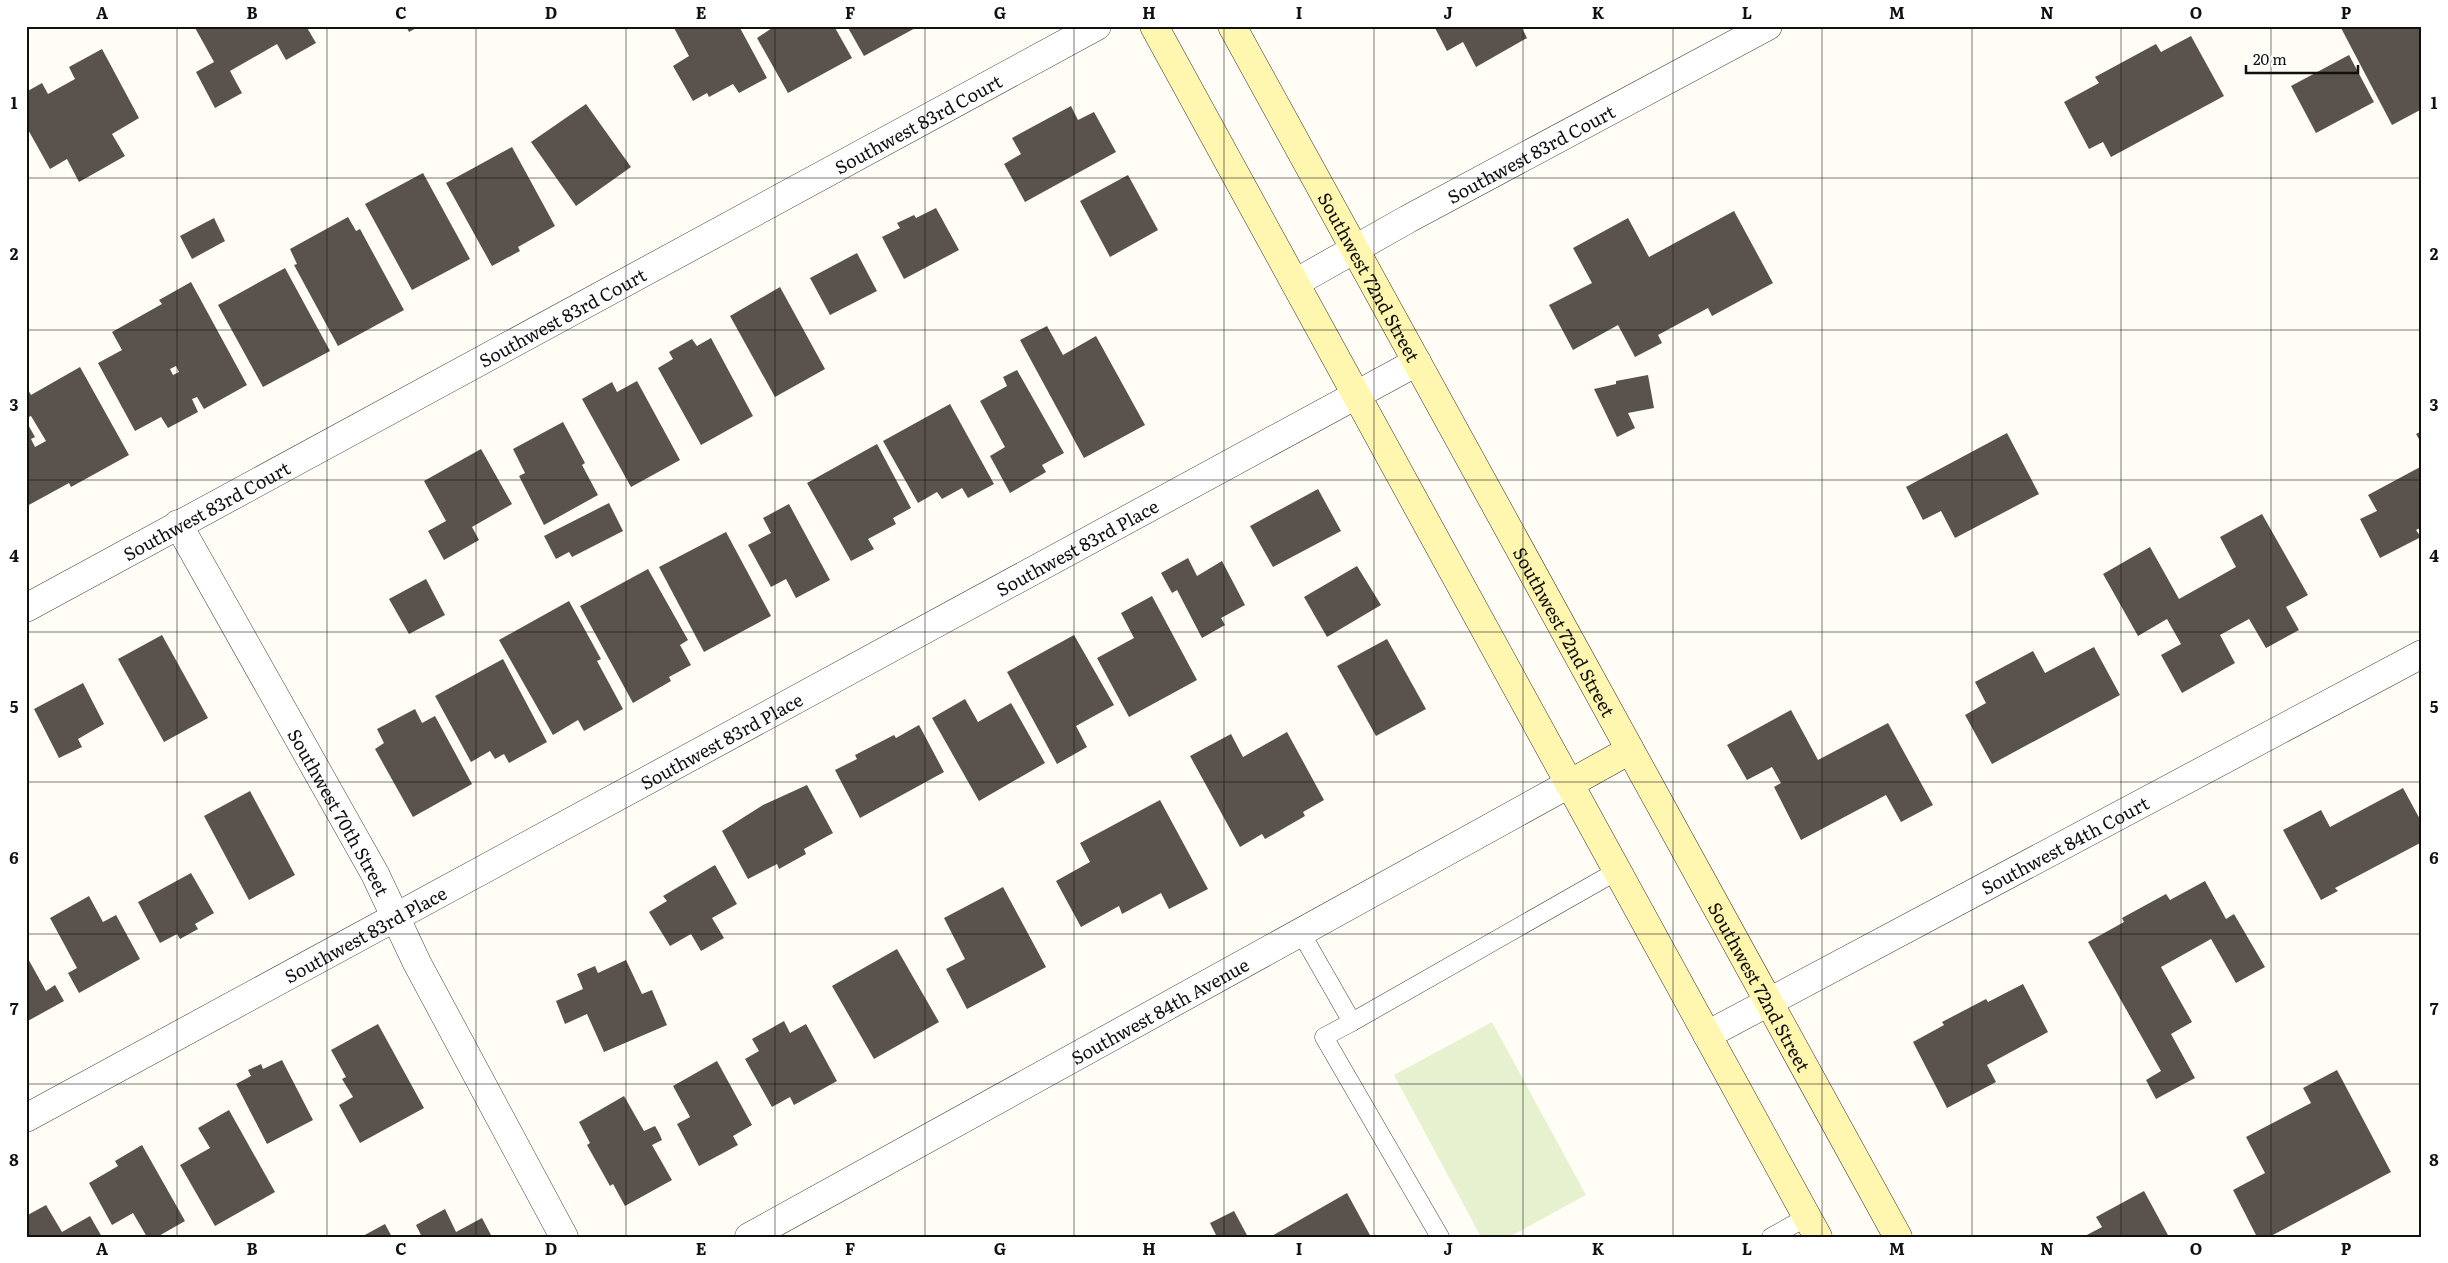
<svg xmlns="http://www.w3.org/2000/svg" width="2448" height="1263" viewBox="0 0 2448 1263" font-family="Literata,serif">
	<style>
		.pitch { fill: #e6f2cf }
		.building { fill: #5a524d; fill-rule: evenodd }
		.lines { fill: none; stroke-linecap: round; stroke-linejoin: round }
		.service-casing { stroke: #444; stroke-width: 19 }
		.minor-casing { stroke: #444; stroke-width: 29 }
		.secondary-casing { stroke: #333; stroke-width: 29 }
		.service { stroke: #fff; stroke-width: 18 }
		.minor { stroke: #fff; stroke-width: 28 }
		.secondary { stroke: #fff6b0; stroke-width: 28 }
		.grid { fill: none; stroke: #111; stroke-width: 1; stroke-opacity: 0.55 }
		.labels { text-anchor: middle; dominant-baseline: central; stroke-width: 5; stroke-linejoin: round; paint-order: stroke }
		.street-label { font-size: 18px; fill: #111; stroke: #fff }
		.neatline { fill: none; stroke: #111; stroke-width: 2 }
		.grid-label { font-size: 16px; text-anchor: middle; font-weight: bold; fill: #111 }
	</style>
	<rect width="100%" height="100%" fill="#fffdf5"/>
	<path class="pitch" d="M1492,1022L1586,1195L1509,1237H1481L1394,1075Z"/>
	<g class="building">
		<path d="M194,26H306L316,43L286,60L277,44L230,71L242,93L215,108L196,72L214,62Z"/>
		<path d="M406,26H420L409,32Z"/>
		<path d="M673,26H739L767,78L739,93L733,84L709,97L707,93L693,101L673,66L689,56Z"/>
		<path d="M775,26H834L852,58L788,93L757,38Z"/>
		<path d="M847,26H919L864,56Z"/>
		<path d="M1434,26H1521L1527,38L1476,67L1463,42L1447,51Z"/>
		<path d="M2340,26H2422V109L2392,125Z"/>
		<path d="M2191,36L2224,96L2111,157L2103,142L2089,149L2064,102L2099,83L2095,77L2156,44L2161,52Z"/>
		<path d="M102,49L139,118L112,134L125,156L79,182L67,159L50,169L26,126V92L42,83L48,94L75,79L69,67Z"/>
		<path d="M2349,55L2374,102L2316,133L2291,86Z"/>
		<path d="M586,104L631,167L576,206L531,142Z"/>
		<path d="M1071,106L1078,120L1094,112L1116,152L1025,202L1004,164L1021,154L1012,138Z"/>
		<path d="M512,147L555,226L518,247L520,251L492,266L446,183Z"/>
		<path d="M423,173L470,259L412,290L365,204Z"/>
		<path d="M1128,175L1158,230L1110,257L1080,201Z"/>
		<path d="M936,208L959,250L904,279L882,237L900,228L897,223L914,215L916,218Z"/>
		<path d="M1734,211L1773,283L1712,316L1708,308L1658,335L1662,343L1635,357L1618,325L1573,350L1549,305L1592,283L1573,248L1628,218L1649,257Z"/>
		<path d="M348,217L356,231L360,229L404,310L338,346L294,265L297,264L290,249Z"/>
		<path d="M214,218L225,241L192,259L180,236Z"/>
		<path d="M857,253L877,291L830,315L810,278Z"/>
		<path d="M285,268L330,351L263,387L218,305Z"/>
		<path d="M191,282L247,385L204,409L197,397L192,399L198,412L168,428L161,417L135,431L98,363L122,350L112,332L162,304L159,300ZM176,366L179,372L173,375L170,369Z"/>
		<path d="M780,287L825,369L775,397L730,316Z"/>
		<path d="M1047,326L1063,355L1096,336L1145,425L1084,458L1020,340Z"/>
		<path d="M711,338L753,416L701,445L658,368L673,359L669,352L692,339L697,346Z"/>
		<path d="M80,367L129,455L71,487L69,483L27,506L26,421L35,437L31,439L35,447L46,441L31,416L26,418V386L31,395Z"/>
		<path d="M1017,370L1064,453L1042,465L1046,472L1010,493L990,456L1005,447L980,401L1007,386L1003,377Z"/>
		<path d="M1648,375L1654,408L1628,413L1635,428L1617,437L1594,389L1616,384V381Z"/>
		<path d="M637,381L680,460L631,487L582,399L612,382L617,392Z"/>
		<path d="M950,404L994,484L968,498L962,488L942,499L937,492L918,503L883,441Z"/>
		<path d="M563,422L585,463L582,465L598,495L544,525L519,476L525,473L513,449Z"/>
		<path d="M2422,431V444L2416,434Z"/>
		<path d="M2007,433L2039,494L1955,538L1941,511L1923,520L1906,487Z"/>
		<path d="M877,444L911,508L893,518L896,524L868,539L874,549L851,561L807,483Z"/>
		<path d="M481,449L512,504L472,527L479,540L444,560L428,531L446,521L424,481Z"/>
		<path d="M2422,466V527L2416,530L2421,537L2380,558L2360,519L2377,511L2368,495Z"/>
		<path d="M1318,489L1341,531L1273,567L1250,526Z"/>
		<path d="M609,503L623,531L572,557L569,552L556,559L544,536Z"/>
		<path d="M789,504L830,580L796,598L786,579L771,587L748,545L771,533L763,518Z"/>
		<path d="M2262,514L2308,595L2286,607L2299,630L2266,648L2249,619L2220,635L2235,663L2182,693L2161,655L2181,644L2167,619L2138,636L2103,574L2150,547L2179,599L2236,567L2220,537Z"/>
		<path d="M726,532L771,616L704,652L659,567Z"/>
		<path d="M1188,558L1197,576L1222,561L1245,605L1221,618L1225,625L1202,638L1177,590L1172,593L1161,573Z"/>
		<path d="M1357,566L1381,605L1327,637L1304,597Z"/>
		<path d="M648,569L688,640L680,645L691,665L669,677L671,681L633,703L580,606Z"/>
		<path d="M426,579L445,615L409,634L389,599Z"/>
		<path d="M1152,596L1197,680L1129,717L1097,658L1134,638L1121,613Z"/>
		<path d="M569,601L601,659L597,661L623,709L584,731L578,720L553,735L499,640Z"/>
		<path d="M162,635L208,718L164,742L118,659Z"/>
		<path d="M1074,635L1114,705L1076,726L1087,747L1057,764L1007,672Z"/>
		<path d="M1387,639L1426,709L1376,736L1337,666Z"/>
		<path d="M2094,647L2120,695L1992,764L1965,715L1986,703L1975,682L2033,651L2045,673Z"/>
		<path d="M503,659L547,742L509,763L504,754L495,759L490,751L471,762L435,696Z"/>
		<path d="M83,683L104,724L78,739L82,747L59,758L34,709Z"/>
		<path d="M965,699L978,722L1011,703L1045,763L979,801L932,718Z"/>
		<path d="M415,709L422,723L435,716L472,784L413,817L375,749L384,743L377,729Z"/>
		<path d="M1791,710L1818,760L1888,723L1933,805L1901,822L1886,795L1801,840L1774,787L1781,783L1772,767L1747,780L1727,745Z"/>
		<path d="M919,725L944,772L860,818L835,770L857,759L855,755L894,735L896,738Z"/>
		<path d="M1287,732L1324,800L1303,812L1305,816L1265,839L1262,834L1240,847L1190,756L1231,734L1243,757Z"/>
		<path d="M807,785L833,833L804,849L806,854L779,869L777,864L748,879L722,831L763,805Z"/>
		<path d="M2403,788L2422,823V842L2335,888L2338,891L2321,900L2283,830L2321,810L2330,827Z"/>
		<path d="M250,791L295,875L249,900L204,816Z"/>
		<path d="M1160,800L1208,889L1169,909L1161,893L1122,914L1119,906L1081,927L1056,881L1090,862L1080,843Z"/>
		<path d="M715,865L737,904L712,918L724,938L701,951L691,934L670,946L649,912L667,901L663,896Z"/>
		<path d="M191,873L214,913L195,924L198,929L180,939L177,934L160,943L138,902Z"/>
		<path d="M2205,881L2226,919L2234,914L2265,967L2236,983L2211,939L2161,967L2192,1022L2171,1034L2195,1078L2156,1099L2146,1080L2161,1071L2088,942L2124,922L2122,918L2166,894L2170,900Z"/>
		<path d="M1003,887L1046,967L967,1009L946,969L965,959L944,918Z"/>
		<path d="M89,896L103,922L116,915L140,959L79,993L68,973L77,968L50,918Z"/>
		<path d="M897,949L939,1022L874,1059L832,986Z"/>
		<path d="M26,955L46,991L55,985L64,1001L26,1022Z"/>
		<path d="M626,960L642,994L652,990L667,1025L604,1052L587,1014L565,1024L556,1001L583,989L577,974L595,966L598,973Z"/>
		<path d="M2023,984L2048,1032L1987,1065L1996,1082L1947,1108L1913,1042L1944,1025L1942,1022L1986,999L1988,1002Z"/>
		<path d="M784,1021L790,1033L806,1024L837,1081L794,1105L790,1097L772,1107L745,1059L759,1051L752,1039Z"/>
		<path d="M378,1024L424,1108L360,1143L339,1105L353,1097L342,1079L346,1077L331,1050Z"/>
		<path d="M282,1060L313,1120L267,1144L236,1084L251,1076L248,1070L261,1064L263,1069Z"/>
		<path d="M717,1061L752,1125L733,1136L738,1145L699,1166L677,1124L690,1117L673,1086Z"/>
		<path d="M2337,1070L2391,1172L2269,1237H2257L2233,1190L2265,1173L2246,1137L2311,1103L2303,1088Z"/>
		<path d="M624,1096L644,1131L655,1126L659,1133L662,1140L652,1145L672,1180L625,1206L613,1184L610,1186L587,1145L590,1143L579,1122Z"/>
		<path d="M229,1110L275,1192L215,1226L180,1165L210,1148L198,1128Z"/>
		<path d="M142,1145L185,1221L157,1237H147L133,1213L112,1225L89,1183L118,1166L115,1161Z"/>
		<path d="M2144,1191L2169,1237H2083L2102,1227L2096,1217Z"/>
		<path d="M1347,1193L1371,1237H1270Z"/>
		<path d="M46,1205L62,1232L90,1216L102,1237H26V1216Z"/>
		<path d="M445,1209L456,1232L482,1218L492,1237H422L416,1225Z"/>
		<path d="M1234,1211L1248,1237H1217L1210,1223Z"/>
		<path d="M385,1224L392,1237H361Z"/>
	</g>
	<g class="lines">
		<defs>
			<g id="service">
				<path d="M1300,931L1352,1022L1324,1037L1440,1237"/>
				<path d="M1352,1022L1617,871"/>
				<path d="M1771,1237L1807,1217"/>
			</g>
			<g id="minor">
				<path id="s1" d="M1295,283L1408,219L1768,26"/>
				<path id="s2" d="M178,524L375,874L417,963L564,1237"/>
				<path id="s3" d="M26,608L1097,26"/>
				<path id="s4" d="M1707,1035L2422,654"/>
				<path id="s5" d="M26,1118L1417,362"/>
				<path id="s6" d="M749,1237L1569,784"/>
			</g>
			<g id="secondary">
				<path d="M1154,26L1818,1237"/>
				<path id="s7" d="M1232,26L1898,1237"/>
				<path d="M1569,784L1630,750"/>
			</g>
		</defs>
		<use href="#service" class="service-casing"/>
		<use href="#minor" class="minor-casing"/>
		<use href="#secondary" class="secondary-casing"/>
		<use href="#service" class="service"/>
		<use href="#minor" class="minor"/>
		<use href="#secondary" class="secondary"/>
	</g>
	<path class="grid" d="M177,26V1237M327,26V1237M476,26V1237M626,26V1237M775,26V1237M925,26V1237M1074,26V1237M1224,26V1237M1374,26V1237M1523,26V1237M1673,26V1237M1822,26V1237M1972,26V1237M2121,26V1237M2271,26V1237M26,178H2422M26,330H2422M26,480H2422M26,632H2422M26,782H2422M26,934H2422M26,1084H2422"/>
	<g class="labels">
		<g class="street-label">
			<text stroke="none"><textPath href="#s3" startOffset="1015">Southwest 83rd Court</textPath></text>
			<text stroke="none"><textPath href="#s1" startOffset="269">Southwest 83rd Court</textPath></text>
			<text stroke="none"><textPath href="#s7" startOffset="286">Southwest 72nd Street</textPath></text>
			<text stroke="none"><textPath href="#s3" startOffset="610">Southwest 83rd Court</textPath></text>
			<text stroke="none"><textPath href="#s3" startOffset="205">Southwest 83rd Court</textPath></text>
			<text stroke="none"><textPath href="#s5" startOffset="1196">Southwest 83rd Place</textPath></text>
			<text stroke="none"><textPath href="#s7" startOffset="691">Southwest 72nd Street</textPath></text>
			<text stroke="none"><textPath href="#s5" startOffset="791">Southwest 83rd Place</textPath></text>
			<text stroke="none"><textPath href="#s2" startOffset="330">Southwest 70th Street</textPath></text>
			<text stroke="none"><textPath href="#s4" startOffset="405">Southwest 84th Court</textPath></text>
			<text stroke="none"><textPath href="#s5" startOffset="386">Southwest 83rd Place</textPath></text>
			<text stroke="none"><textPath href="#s7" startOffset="1096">Southwest 72nd Street</textPath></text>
			<text stroke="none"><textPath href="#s6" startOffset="469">Southwest 84th Avenue</textPath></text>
		</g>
	</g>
	<rect width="2448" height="1263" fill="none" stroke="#ffffff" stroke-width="55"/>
	<path d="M2246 65v8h112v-8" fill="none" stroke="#111111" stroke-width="2.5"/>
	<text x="2253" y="65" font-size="15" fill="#111111" stroke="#ffffff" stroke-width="4" paint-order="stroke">20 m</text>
	<rect x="28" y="28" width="2392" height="1208" class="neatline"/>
	<g class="grid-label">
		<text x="102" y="19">A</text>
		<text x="252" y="19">B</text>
		<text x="401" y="19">C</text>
		<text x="551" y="19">D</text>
		<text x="701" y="19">E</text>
		<text x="850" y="19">F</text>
		<text x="1000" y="19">G</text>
		<text x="1149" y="19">H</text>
		<text x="1299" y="19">I</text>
		<text x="1448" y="19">J</text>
		<text x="1598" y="19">K</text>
		<text x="1747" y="19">L</text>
		<text x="1897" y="19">M</text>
		<text x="2047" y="19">N</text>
		<text x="2196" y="19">O</text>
		<text x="2346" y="19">P</text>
		<text x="14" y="109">1</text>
		<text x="2434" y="109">1</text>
		<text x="14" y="260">2</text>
		<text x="2434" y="260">2</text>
		<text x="14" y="411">3</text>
		<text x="2434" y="411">3</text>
		<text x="14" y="562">4</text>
		<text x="2434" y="562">4</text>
		<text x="14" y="713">5</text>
		<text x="2434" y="713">5</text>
		<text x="14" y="864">6</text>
		<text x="2434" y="864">6</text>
		<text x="14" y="1015">7</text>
		<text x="2434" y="1015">7</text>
		<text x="14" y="1166">8</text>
		<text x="2434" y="1166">8</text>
		<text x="102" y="1255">A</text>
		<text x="252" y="1255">B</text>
		<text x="401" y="1255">C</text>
		<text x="551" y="1255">D</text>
		<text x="701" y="1255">E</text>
		<text x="850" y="1255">F</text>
		<text x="1000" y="1255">G</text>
		<text x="1149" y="1255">H</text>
		<text x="1299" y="1255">I</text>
		<text x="1448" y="1255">J</text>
		<text x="1598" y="1255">K</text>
		<text x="1747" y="1255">L</text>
		<text x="1897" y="1255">M</text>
		<text x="2047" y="1255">N</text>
		<text x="2196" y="1255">O</text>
		<text x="2346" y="1255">P</text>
	</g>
</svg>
